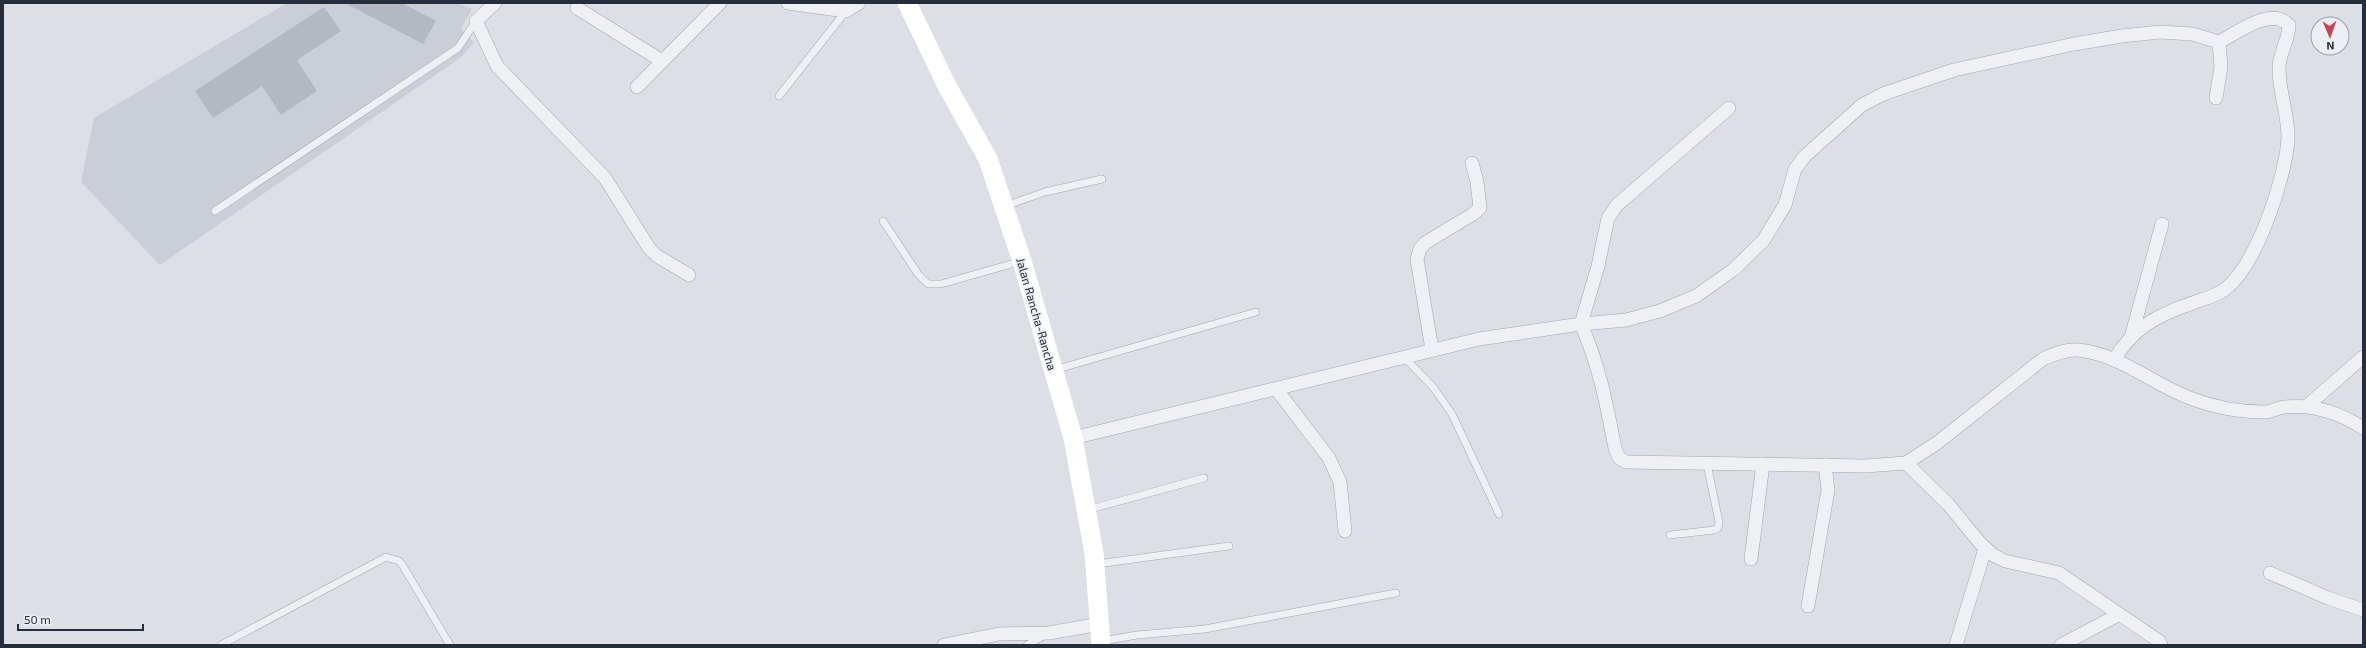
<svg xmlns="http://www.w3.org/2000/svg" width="2366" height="648" viewBox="0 0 2366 648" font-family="'Exo 2',sans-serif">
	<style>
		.built { fill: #caced7 }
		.building { fill: #b3b8c2 }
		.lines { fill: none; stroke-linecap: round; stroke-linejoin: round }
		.lane-casing { stroke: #a2a6af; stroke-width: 8 }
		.street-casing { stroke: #a2a6af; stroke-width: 14 }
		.lane { stroke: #eef0f4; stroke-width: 7 }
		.street { stroke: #eef0f4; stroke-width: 13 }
		.secondary { stroke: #fff; stroke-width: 19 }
		.labels { text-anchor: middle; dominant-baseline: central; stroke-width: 3; stroke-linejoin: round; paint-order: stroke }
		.street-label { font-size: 12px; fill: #262d3b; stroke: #ebeef3 }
	</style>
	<rect width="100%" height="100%" fill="#dcdfe5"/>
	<path class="built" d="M287,3H457L472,9L461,29L474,43L460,58L160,265L81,182L94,118Z"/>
	<g class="building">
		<path d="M345,3H402L436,21L423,44Z"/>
		<path d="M324,7L341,31L297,60L317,91L281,115L262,86L213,118L195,91Z"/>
	</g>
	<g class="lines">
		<defs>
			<g id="lane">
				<path d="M779,96L846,11"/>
				<path d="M1005,206L1045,192L1102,179"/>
				<path d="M215,211L458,48L476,21"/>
				<path d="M883,221L918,274L928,284H941L1022,261"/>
				<path d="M1404,357L1433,387L1452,414L1499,514"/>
				<path d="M1054,370L1256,312"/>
				<path d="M1087,510L1204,478"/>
				<path d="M1670,535L1714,530L1718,528L1719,522L1707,464"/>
				<path d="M1097,564L1229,546"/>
				<path d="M1102,641L1137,635L1205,629L1396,593"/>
				<path d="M221,645L386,557L399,561L403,566L450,645"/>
				<path d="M1027,645L1045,635"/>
			</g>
			<g id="street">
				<path d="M495,3L476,21L497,66L605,178L649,248L657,256L689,275"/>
				<path d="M788,3L846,11L859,3"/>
				<path d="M577,8L662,61"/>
				<path d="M637,87L720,3"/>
				<path d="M1729,108L1617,205L1608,218L1598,266L1581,324L1626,320L1660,311L1696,296L1733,270L1763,241L1785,205L1795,169L1805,156L1862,105L1883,94L1954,70L2074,44L2122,36L2160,32L2192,34L2219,42L2221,67L2216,98"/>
				<path d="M2132,334L2162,224"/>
				<path d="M1432,350L1417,259L1420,249L1425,243L1473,214L1480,208L1477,182L1472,163"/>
				<path d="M2114,360C2132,329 2157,315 2190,304C2200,300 2212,297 2221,292C2255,272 2287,175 2288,137C2288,114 2279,92 2279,68C2279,53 2289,40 2289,25C2271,6 2237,33 2219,42"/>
				<path d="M1277,390L1329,458L1340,482L1345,531"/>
				<path d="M2307,406L2363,357"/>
				<path d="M1073,438L1479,339L1581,324C1600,368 1606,402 1615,448L1619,458L1626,462L1865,466L1906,463L1937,443L2043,359C2054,354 2066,349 2078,350C2120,354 2152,384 2190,398C2213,407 2240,412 2265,412C2272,412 2278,407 2285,407C2313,404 2340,413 2363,428"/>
				<path d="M1906,463L1948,504L1980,543L1993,555L2005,561L2059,573L2159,641L2161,645"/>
				<path d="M1751,559L1763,464"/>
				<path d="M2270,573L2328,598L2363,610"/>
				<path d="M1808,606L1828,490L1825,465"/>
				<path d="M944,645L999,634L1049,633L1100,624"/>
				<path d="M1956,645L1985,549"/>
				<path d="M2061,645L2118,615"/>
			</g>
		</defs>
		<use href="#lane" class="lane-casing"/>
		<use href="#street" class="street-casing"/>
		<use href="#lane" class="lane"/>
		<use href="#street" class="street"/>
		<path class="secondary" d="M907,3L947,86L988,159L1022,261L1073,438L1094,553L1101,645"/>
	</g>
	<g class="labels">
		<g class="street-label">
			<text transform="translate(1037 314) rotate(74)">Jalan Rancha-Rancha</text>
		</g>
	</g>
	<rect width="2366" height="648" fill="none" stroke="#262d3b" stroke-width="8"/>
	<g transform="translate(2330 36) rotate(178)"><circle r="19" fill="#ebeef3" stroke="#9ca1a9"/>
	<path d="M0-3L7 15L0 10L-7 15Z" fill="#c84354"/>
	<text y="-6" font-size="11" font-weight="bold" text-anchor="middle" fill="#262d3b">N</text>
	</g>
	<path d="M18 624v6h125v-6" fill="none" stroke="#262d3b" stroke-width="2"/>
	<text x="24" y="624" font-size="12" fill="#262d3b" stroke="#ebeef3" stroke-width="3" paint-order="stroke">50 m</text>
</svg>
